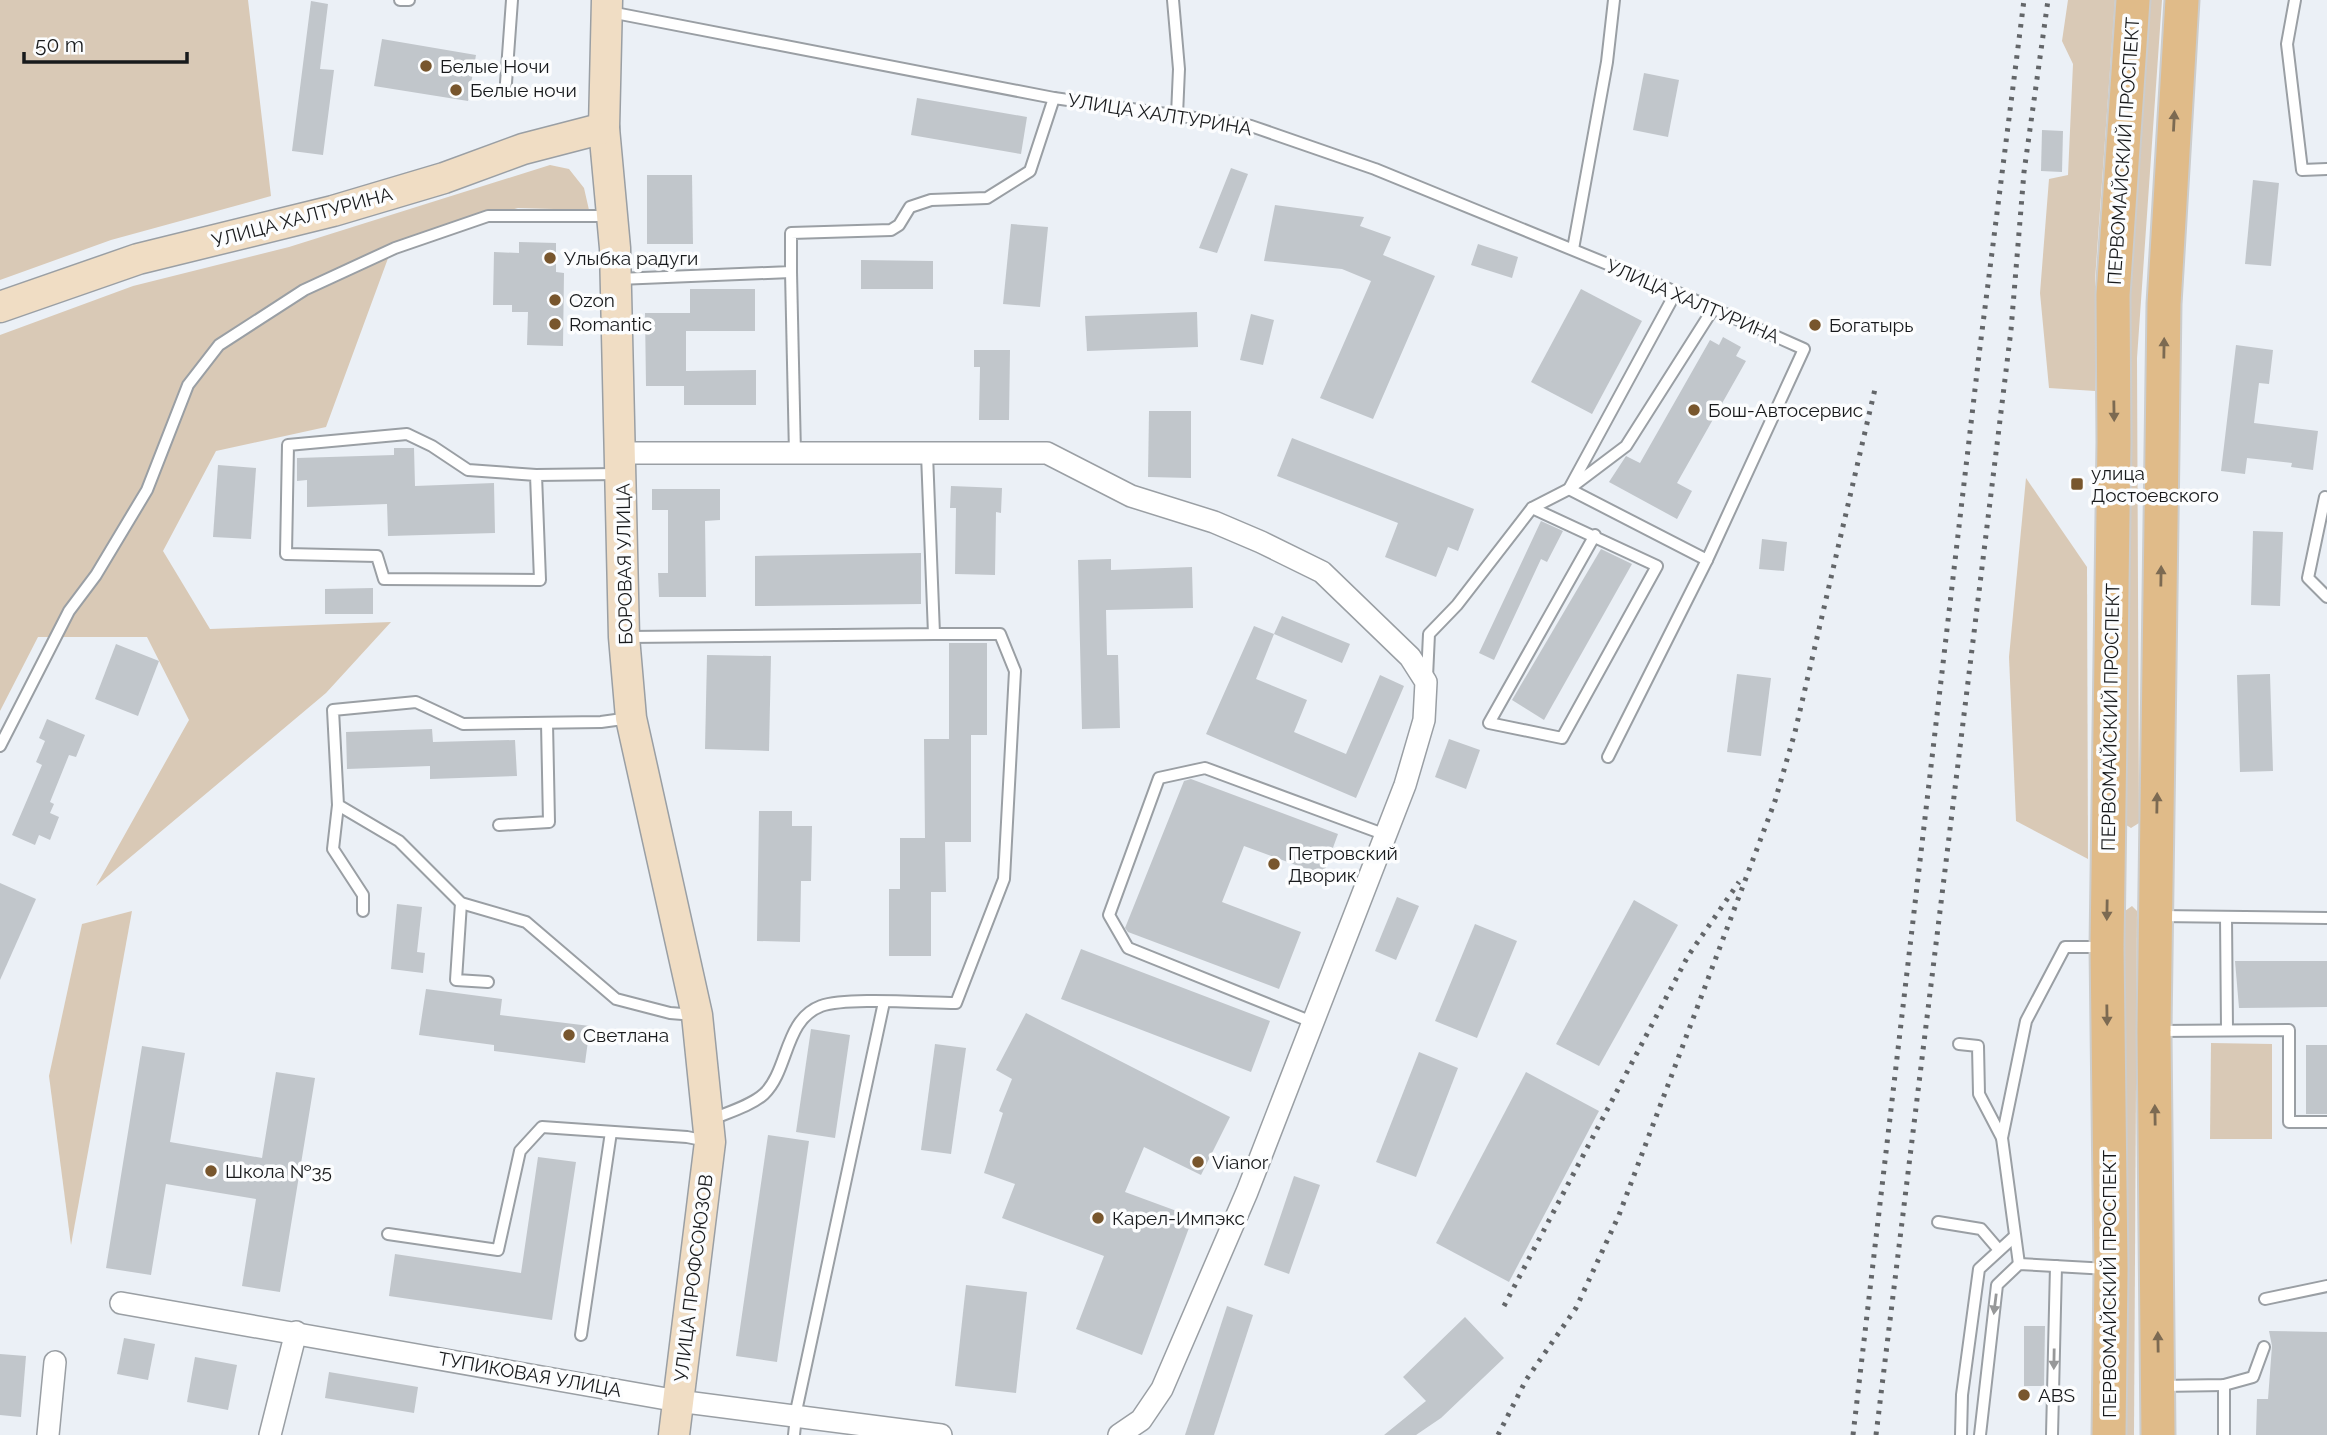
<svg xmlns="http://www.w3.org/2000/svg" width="2327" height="1435" viewBox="0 0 2327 1435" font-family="Raleway,sans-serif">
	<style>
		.green { fill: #d9c9b6 }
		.building { fill: #c1c6cb }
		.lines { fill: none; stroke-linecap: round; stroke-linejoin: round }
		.service-casing { stroke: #9a9fa4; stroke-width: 14 }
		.minor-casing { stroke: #9a9fa4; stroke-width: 24 }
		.secondary-casing { stroke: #9a9fa4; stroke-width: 33 }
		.primary-casing { stroke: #cccdcd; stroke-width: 37 }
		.service { stroke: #fff; stroke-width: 10 }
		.minor { stroke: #fff; stroke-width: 21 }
		.secondary { stroke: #f0ddc4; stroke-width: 30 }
		.primary { stroke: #e0bb89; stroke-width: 33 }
		.rail { stroke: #636669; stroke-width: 5; stroke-dasharray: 3.5 7; stroke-linecap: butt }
		.oneway { fill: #7c6a52 }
		.oneway2 { fill: #979899 }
		.poi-dot { fill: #78562d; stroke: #fcfdfe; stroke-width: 2.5 }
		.labels { text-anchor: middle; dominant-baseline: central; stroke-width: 7; stroke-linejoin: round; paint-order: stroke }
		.poi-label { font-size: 19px; fill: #181a1c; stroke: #fcfdfe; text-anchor: start }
		.street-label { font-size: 19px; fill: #181a1c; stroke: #fcfdfe }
	</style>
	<rect width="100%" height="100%" fill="#ebf0f6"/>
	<g class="green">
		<path d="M0,0H248L271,196L111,240L0,280Z"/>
		<path d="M2068,0H2115L2095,280V391L2049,388L2040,293L2049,179L2068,175L2073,64L2062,41Z"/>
		<path d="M2148,0H2162L2137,358L2139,823L2131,828L2123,823V353Z"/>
		<path d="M550,165L569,169L584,188L589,210L518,208L394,242L326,427L216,451L163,551L210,629L391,622L326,693L96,886L189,720L147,637H38L0,711V335L133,286L289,247Z"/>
		<path d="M2026,478L2087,567L2088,859L2016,821L2009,657Z"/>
		<path d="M2132,906L2137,911L2134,1435H2123L2125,911Z"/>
		<path d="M132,911L71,1245L49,1076L82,924Z"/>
		<path d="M2211,1043L2272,1044V1139H2210Z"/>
	</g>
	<g class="building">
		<path d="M311,1L328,4L320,69L334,70L323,155L292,151Z"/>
		<path d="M382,39L476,55L468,101L374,86Z"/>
		<path d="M1644,73L1679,80L1668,137L1633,130Z"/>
		<path d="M917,98L1027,117L1021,154L911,135Z"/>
		<path d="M2042,130L2063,131L2062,172L2041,171Z"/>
		<path d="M1231,168L1248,174L1217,253L1199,248Z"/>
		<path d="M647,175H692L693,244H647Z"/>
		<path d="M2253,180L2279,183L2271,266L2245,264Z"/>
		<path d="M1275,205L1364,217L1360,226L1391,237L1383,255L1435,276L1373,419L1320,398L1371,281L1342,269L1264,261Z"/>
		<path d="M1011,224L1048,227L1040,307L1003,304Z"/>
		<path d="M519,242L556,243V272L564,273L563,346L527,345L528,312H512V305H493L494,252L519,253Z"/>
		<path d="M1478,244L1518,257L1512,278L1471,265Z"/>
		<path d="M861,260L933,261V289H861Z"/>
		<path d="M690,289H755V331H686V371L756,370V405H684V386H646L645,313H690Z"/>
		<path d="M1581,289L1642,321L1592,414L1531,382Z"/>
		<path d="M1197,312L1198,347L1087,351L1085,316Z"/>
		<path d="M1251,314L1274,320L1263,365L1240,360Z"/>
		<path d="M1723,337L1741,347L1736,356L1746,361L1677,483L1692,491L1677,519L1609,482L1626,456L1640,463L1710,340L1719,345Z"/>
		<path d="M2236,345L2273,350L2269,384L2259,383L2254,423L2318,431L2313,470L2291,467L2292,463L2247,458L2245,474L2221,471Z"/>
		<path d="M974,350H1010L1009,420H979L980,367H974Z"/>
		<path d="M1149,411H1191V478L1148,477Z"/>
		<path d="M1292,438L1474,509L1458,551L1448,547L1436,577L1385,557L1398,523L1277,476Z"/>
		<path d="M394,448H414L415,486L494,483L495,533L388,536L387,504L307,507V480L297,481V458L394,455Z"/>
		<path d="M218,465L256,468L251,539L213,537Z"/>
		<path d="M951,486L1002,488L1001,513L996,512L995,575L955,574L956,508H950Z"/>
		<path d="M652,489H720V520L705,521L706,597H659L658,573H668V510H652Z"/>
		<path d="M1541,521L1563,531L1547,562L1541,559L1494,660L1479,653Z"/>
		<path d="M2253,531L2283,532L2280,606L2251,605Z"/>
		<path d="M1762,539L1787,542L1784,571L1759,569Z"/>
		<path d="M1601,549L1632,564L1544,720L1512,700Z"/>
		<path d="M921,553V604L755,606V556Z"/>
		<path d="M1111,559V570L1192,567L1193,608L1106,610L1107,655H1118L1120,728L1082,729L1078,560Z"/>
		<path d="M373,588V614H325V589Z"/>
		<path d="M1282,616L1350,644L1342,663L1274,634Z"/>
		<path d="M1254,626L1274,634L1256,679L1307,700L1294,732L1346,754L1380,675L1404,686L1356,798L1206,734Z"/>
		<path d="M949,643H987V735H971V842H945L946,892H931V956H889V889H900V838H925L924,739H949Z"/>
		<path d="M116,644L159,661L138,716L95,699Z"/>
		<path d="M707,655L771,656L769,751L705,749Z"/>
		<path d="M1737,674L1771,678L1761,756L1727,752Z"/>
		<path d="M2270,674L2273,771L2240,772L2237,675Z"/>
		<path d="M47,719L85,735L76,757L69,755L50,802L54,804L50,813L59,817L50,840L39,835L35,845L12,835L42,765L36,762L45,741L39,738Z"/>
		<path d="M432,729L433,742L515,740L517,776L430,779V766L347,769L346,732Z"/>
		<path d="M1449,739L1480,750L1466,789L1435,777Z"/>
		<path d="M1191,779L1338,834L1323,875L1244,846L1222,902L1301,932L1279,989L1128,932L1125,928L1184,781Z"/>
		<path d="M759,811H792V826H812L811,881H801L800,942L757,941Z"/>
		<path d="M0,883L36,899L0,980Z"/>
		<path d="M1397,897L1419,906L1396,960L1375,951Z"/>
		<path d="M1634,900L1678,925L1599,1066L1556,1044Z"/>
		<path d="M397,904L422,907L417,952L425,953L423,973L391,969Z"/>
		<path d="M1475,924L1517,941L1477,1038L1435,1021Z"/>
		<path d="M1081,949L1270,1021L1251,1072L1061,999Z"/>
		<path d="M2235,961H2327V1007L2239,1008Z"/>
		<path d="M426,989L502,999L500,1015L590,1026L585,1063L494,1051V1045L419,1035Z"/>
		<path d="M1026,1013L1230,1117L1201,1175L1144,1147L1125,1192L1193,1217L1142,1355L1076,1329L1104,1256L1002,1218L1015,1184L984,1173L1003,1113L999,1111L1012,1079L996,1070Z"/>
		<path d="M811,1029L850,1035L835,1138L796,1132Z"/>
		<path d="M935,1044L966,1048L951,1154L921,1150Z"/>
		<rect x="2306" y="1045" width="21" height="69"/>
		<path d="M142,1046L185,1053L170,1142L262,1158L276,1072L315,1078L280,1292L242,1286L256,1199L166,1184L151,1275L106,1268Z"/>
		<path d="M1419,1052L1458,1068L1416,1177L1376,1162Z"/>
		<path d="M1526,1072L1599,1111L1509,1282L1436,1243Z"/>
		<path d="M768,1135L809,1141L777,1362L736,1356Z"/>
		<path d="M538,1157L576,1162L552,1320L389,1296L395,1254L521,1273Z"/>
		<path d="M1294,1176L1320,1185L1289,1274L1264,1265Z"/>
		<path d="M966,1285L1027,1292L1016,1393L955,1386Z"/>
		<path d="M1227,1306L1253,1315L1214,1435H1185Z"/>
		<path d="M1465,1317L1504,1358L1441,1418L1416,1435H1384L1426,1401L1403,1377Z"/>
		<path d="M2024,1326H2045L2044,1386H2024Z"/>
		<path d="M2269,1331L2327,1332V1435H2256L2257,1399H2268L2272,1346Z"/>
		<path d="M124,1338L155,1344L148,1380L117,1374Z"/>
		<path d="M0,1354L26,1356L21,1417L0,1415Z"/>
		<path d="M195,1357L237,1365L228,1410L187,1402Z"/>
		<path d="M329,1372L418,1387L414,1413L325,1398Z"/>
	</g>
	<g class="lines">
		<defs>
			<g id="service">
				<path d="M400,0H409"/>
				<path d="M1173,0L1179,69L1177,115"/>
				<path d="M2295,0L2287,44L2302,170L2327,169"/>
				<path d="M610,12L1054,98L1251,126L1375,169L1676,292L1804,349L1707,560L1608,757"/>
				<path d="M506,83L512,0"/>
				<path d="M1573,249L1607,62L1614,0"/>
				<path d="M791,272L795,454"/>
				<path d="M618,279L791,272V233L891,230L899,225L910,207L931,200L987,198L1030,171L1054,98"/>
				<path d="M1676,292L1569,489L1707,560"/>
				<path d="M536,475L540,580L384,579L377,556L286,554L288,445L407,434L432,446L468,470L536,475L617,474"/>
				<path d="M2325,497L2308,578L2327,597"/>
				<path d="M1532,508L1657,566L1562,738L1489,723L1595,535"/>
				<path d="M627,637L934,634L927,454"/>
				<path d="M1427,677L1429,634L1457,605L1532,508L1569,489L1626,446L1713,309"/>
				<path d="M630,718L601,722L463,724L416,702L333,710L338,805L399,841L461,903L526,922L616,999L670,1013L695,1015"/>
				<path d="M0,746L69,611L96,575L147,490L188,385L219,345L304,290L395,248L488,216H609"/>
				<path d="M338,805L333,849L363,895V911"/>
				<path d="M499,825L549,822L547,723"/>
				<path d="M461,903L456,980L488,982"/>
				<path d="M2158,916L2327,918"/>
				<path d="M2226,917L2227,1030"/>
				<path d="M1312,1022L1128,948L1109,915L1159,778L1205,768L1386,835"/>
				<path d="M2159,1031L2289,1030V1122H2327"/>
				<path d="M1959,1044L1978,1046L1979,1094L2002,1138"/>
				<path d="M710,1120C726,1113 751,1106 764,1094C789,1070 784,1020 821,1006C847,997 925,1003 956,1003L1004,879L1015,671L1000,634H934"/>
				<path d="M1938,1222L1981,1229L1999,1250"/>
				<path d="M388,1234L498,1250L520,1151L542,1127L687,1137L707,1141"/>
				<path d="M2019,1264L2002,1138L2026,1021L2065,947H2104"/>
				<path d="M2265,1299L2327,1286"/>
				<path d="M581,1335L611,1132"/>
				<path d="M2161,1386L2224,1385L2253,1377L2264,1347"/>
				<path d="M795,1416L884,1002"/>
				<path d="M794,1435L796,1416"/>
				<path d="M1961,1435L1962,1395L1979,1269L2015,1236"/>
				<path d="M1980,1435L1997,1285L2019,1264L2108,1269"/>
				<path d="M2052,1435L2056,1266"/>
				<path d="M2224,1435V1385"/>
			</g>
			<g id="minor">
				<path d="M622,453H1047L1131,496L1214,522L1261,542L1322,572L1410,657L1426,682L1424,720L1405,785L1247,1192L1162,1389L1141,1420L1119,1435"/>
				<path d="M121,1303L678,1401L941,1435"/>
				<path d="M48,1435L55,1362"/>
				<path d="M270,1435L296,1332"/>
			</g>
			<g id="secondary">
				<path d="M607,0L604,128L615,248L624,637L631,718L697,1015L710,1142L674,1435"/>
				<path d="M0,307L138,259L333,211L444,178L523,149L604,128"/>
			</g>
			<g id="primary">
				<path d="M2109,1435L2111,1269L2107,947L2114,442L2113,295L2133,0"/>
				<path d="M2158,1435L2154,1031L2164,304L2182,0"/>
			</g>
		</defs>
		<use href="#service" class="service-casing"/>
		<use href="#minor" class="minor-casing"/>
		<use href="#secondary" class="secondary-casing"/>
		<use href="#primary" class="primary-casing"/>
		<use href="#service" class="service"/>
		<use href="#minor" class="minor"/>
		<use href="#secondary" class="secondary"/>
		<use href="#primary" class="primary"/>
		<g class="rail">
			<path d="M1504,1306L1688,956L1739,882"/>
			<path d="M1498,1435L1526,1380L1576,1308L1619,1215L1775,801L1795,732L1875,389"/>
			<path d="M1853,1435L1979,355L2024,0"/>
			<path d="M1876,1435L2011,330L2024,172L2048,0"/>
		</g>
	</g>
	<defs><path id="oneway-solid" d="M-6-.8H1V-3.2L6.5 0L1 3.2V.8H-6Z" transform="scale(1.75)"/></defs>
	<g class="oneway">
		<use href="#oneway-solid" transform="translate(2174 121) rotate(-87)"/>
		<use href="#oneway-solid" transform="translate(2164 348) rotate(-89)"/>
		<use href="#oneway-solid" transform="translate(2114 411) rotate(89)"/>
		<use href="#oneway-solid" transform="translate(2161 576) rotate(-89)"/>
		<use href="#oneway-solid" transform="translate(2157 803) rotate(-89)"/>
		<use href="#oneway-solid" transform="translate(2107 910) rotate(91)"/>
		<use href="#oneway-solid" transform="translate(2107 1015) rotate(89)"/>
		<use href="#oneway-solid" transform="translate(2155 1115) rotate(-91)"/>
		<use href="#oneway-solid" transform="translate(2158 1342) rotate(-91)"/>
	</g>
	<g class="oneway2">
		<use href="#oneway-solid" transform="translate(1995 1304) rotate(97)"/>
		<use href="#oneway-solid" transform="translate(2054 1359) rotate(91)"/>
	</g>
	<g class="poi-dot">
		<circle cx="426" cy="66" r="7"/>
		<circle cx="456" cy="90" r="7"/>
		<circle cx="550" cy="258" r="7"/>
		<circle cx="555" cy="300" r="7"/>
		<circle cx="555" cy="324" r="7"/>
		<circle cx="1815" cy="325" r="7"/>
		<circle cx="1694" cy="410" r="7"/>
		<rect x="2070" y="477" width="14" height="14" rx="3.5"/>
		<circle cx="1274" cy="864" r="7"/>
		<circle cx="569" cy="1035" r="7"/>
		<circle cx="1198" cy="1162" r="7"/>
		<circle cx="211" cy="1171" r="7"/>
		<circle cx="1098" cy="1218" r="7"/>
		<circle cx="2024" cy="1395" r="7"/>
	</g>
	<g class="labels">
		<g class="poi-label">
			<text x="440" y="66">Белые Ночи</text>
			<text x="470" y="90">Белые ночи</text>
			<text x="564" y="258">Улыбка радуги</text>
			<text x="569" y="300">Ozon</text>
			<text x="569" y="324">Romantic</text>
			<text x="1829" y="325">Богатырь</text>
			<text x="1708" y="410">Бош-Автосервис</text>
			<text x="2091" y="473">улица<tspan x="2091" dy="22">Достоевского</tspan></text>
			<text x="1288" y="853">Петровский<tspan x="1288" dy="22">Дворик</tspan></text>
			<text x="583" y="1035">Светлана</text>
			<text x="1212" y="1162">Vianor</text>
			<text x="225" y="1171">Школа №35</text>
			<text x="1112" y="1218">Карел-Импэкс</text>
			<text x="2038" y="1395">ABS</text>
		</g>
		<g class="street-label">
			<text transform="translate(1160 114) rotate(9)">УЛИЦА ХАЛТУРИНА</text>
			<text transform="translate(2123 151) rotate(-86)">ПЕРВОМАЙСКИЙ ПРОСПЕКТ</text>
			<text transform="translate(302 217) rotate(-15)">УЛИЦА ХАЛТУРИНА</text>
			<text transform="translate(1693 301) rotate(23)">УЛИЦА ХАЛТУРИНА</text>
			<text transform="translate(624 564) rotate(-91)">БОРОВАЯ УЛИЦА</text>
			<text transform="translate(2110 717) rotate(-89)">ПЕРВОМАЙСКИЙ ПРОСПЕКТ</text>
			<text transform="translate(693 1278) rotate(-83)">УЛИЦА ПРОФСОЮЗОВ</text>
			<text transform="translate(2109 1284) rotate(-90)">ПЕРВОМАЙСКИЙ ПРОСПЕКТ</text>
			<text transform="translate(530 1374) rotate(10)">ТУПИКОВАЯ УЛИЦА</text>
		</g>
	</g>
	<path d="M24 52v10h163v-10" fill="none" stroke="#181a1c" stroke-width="3.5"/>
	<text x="35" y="52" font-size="21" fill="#181a1c" stroke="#fcfdfe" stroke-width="5" paint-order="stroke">50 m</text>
</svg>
